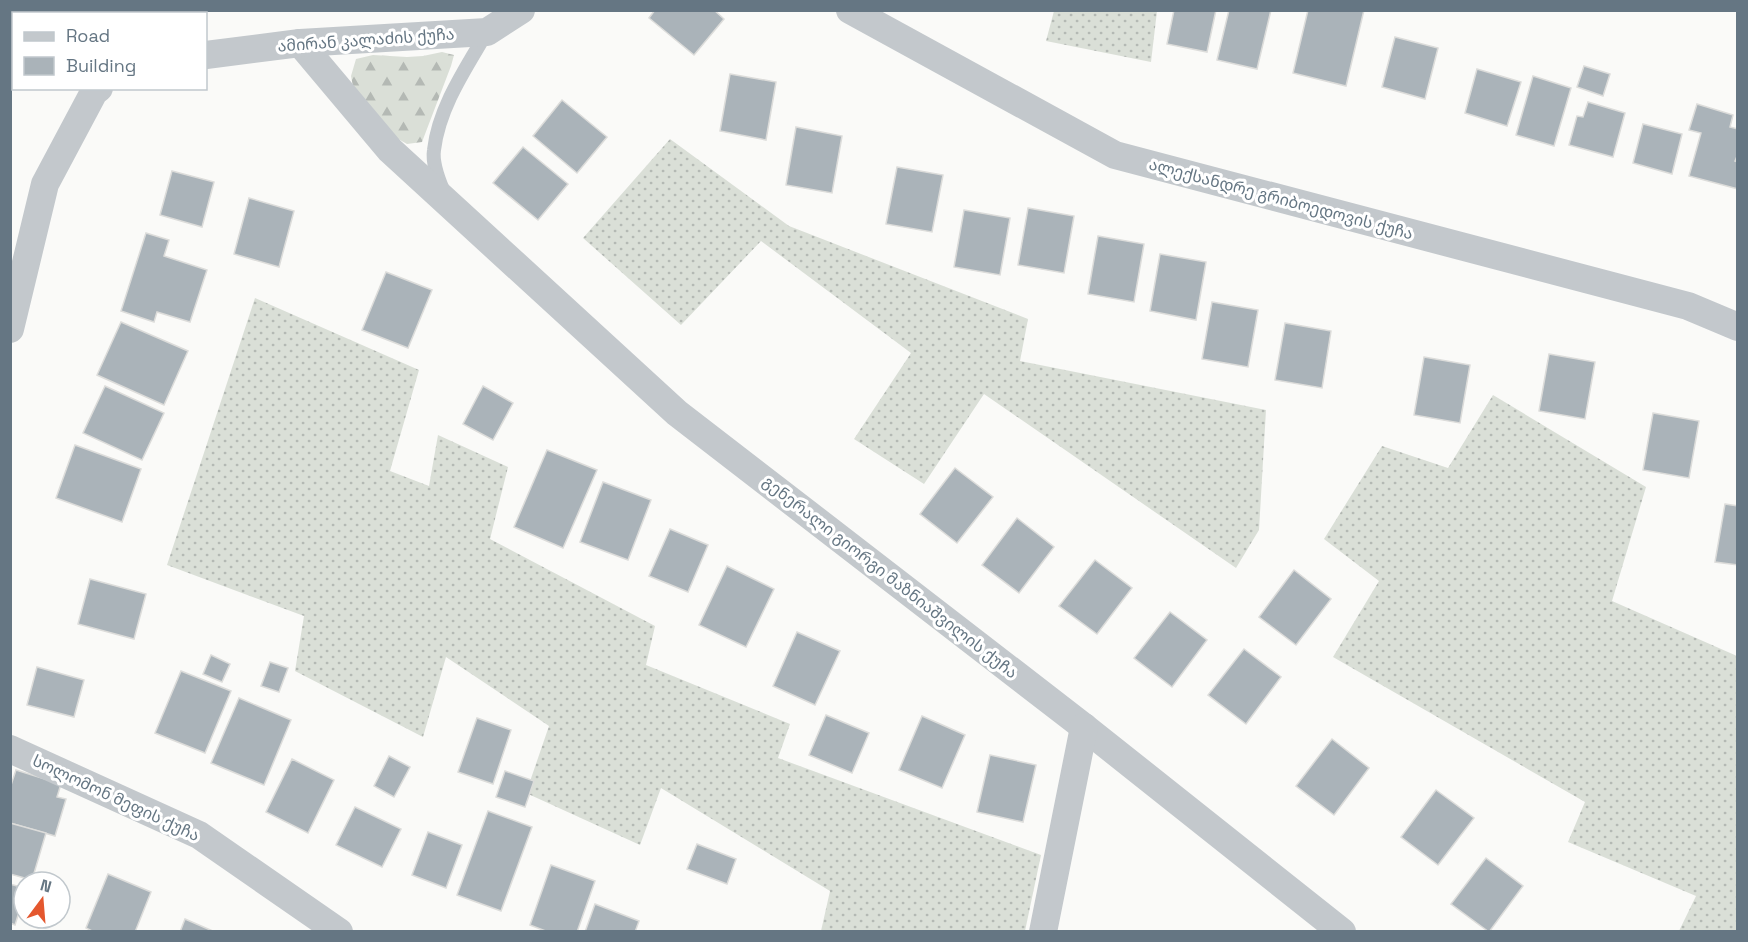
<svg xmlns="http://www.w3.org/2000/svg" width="1748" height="942" viewBox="0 0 1748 942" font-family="'Space Grotesk','Noto Sans Georgian',sans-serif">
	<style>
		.forest { fill: url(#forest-firs) }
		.garden { fill: url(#garden-dots) }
		.building { fill: #aab3b9; stroke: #dcdcda; stroke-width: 1.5 }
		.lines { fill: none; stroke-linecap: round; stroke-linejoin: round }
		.service { stroke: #c3c8cc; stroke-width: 14 }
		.minor { stroke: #c3c8cc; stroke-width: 28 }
		.labels { text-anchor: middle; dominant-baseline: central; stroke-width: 6; stroke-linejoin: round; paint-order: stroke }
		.street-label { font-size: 16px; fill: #657683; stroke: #fff }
	</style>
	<defs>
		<pattern id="forest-firs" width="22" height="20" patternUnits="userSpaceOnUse" patternTransform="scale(1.5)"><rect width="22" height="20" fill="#dadfd7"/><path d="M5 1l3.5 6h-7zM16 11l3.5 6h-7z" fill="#b4b9b4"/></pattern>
		<pattern id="garden-dots" width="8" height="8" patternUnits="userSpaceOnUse" patternTransform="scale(1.5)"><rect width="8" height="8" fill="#dadfd7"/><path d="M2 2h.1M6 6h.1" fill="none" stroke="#b4b9b4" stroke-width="1.8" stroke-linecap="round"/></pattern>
	</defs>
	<rect width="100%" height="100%" fill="#fafaf8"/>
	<path class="forest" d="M442,52L454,55L451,66L422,142L407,144L393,136L354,92L351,76L356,59L373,55L407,57L423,56Z"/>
	<g class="garden">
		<path d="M1054,11H1157L1151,62L1046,41Z"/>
		<path d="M670,139L789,226L1028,319L1020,361L1266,410L1259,530L1236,568L984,394L924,484L854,439L911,353L761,241L681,325L583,238Z"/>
		<path d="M255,298L419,370L390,471L429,486L438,435L508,467L490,539L655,626L646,665L790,724L778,758L1041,855L1025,931H821L830,891L661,788L640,845L526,793L549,726L446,657L423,737L295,671L304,616L167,565Z"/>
		<path d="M1493,395L1646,487L1612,601L1737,656V931H1679L1696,896L1568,842L1585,802L1333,657L1379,581L1324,539L1382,446L1448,468Z"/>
	</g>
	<g class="building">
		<path d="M655,10H714L724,19L694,55L649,18Z"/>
		<path d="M1174,10H1216L1207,52L1167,44Z"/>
		<path d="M1229,10H1271L1257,69L1217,60Z"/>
		<path d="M1308,10H1364L1346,86L1293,73Z"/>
		<path d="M1395,37L1438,48L1425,99L1382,87Z"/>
		<path d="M1584,66L1610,74L1603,96L1577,87Z"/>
		<path d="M1477,69L1521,82L1507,126L1465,113Z"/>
		<path d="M730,74L776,82L766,140L720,131Z"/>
		<path d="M1533,76L1571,88L1554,146L1516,135Z"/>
		<path d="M562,100L607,137L577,173L533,136Z"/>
		<path d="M1588,102L1625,113L1613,157L1569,145L1577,116L1583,117Z"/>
		<path d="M1697,104L1733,115L1730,127L1738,129V154L1735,161L1738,162V189L1689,176L1701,133L1689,130Z"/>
		<path d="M1643,124L1682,134L1672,174L1633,163Z"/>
		<path d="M796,127L842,136L832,193L786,185Z"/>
		<path d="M523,147L568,184L538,220L493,183Z"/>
		<path d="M897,167L943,175L932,232L886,224Z"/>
		<path d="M172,171L214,182L202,227L160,215Z"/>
		<path d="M249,198L294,211L279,267L234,254Z"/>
		<path d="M1028,208L1074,216L1064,273L1018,265Z"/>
		<path d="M964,210L1010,218L1000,275L954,267Z"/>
		<path d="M146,233L169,240L164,256L207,270L190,322L157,312L154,322L121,311Z"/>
		<path d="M1098,236L1144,244L1134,302L1088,294Z"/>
		<path d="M1160,254L1206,262L1196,320L1150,311Z"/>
		<path d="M386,272L432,290L408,348L362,330Z"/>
		<path d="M1212,302L1258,310L1248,367L1202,359Z"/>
		<path d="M121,322L188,351L164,405L97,375Z"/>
		<path d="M1285,323L1331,331L1322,388L1275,380Z"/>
		<path d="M1549,354L1595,362L1585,419L1539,411Z"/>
		<path d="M1424,357L1470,365L1460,423L1414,415Z"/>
		<path d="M105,386L164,413L142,460L83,433Z"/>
		<path d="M483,386L513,403L493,440L463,424Z"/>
		<path d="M1653,413L1699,421L1689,478L1643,470Z"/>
		<path d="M75,445L141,469L122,522L56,498Z"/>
		<path d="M547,450L597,470L563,548L514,527Z"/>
		<path d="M955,468L993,497L957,543L920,514Z"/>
		<path d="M603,482L651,500L628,560L580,542Z"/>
		<path d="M1725,504L1738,506V565L1715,562Z"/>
		<path d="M1017,518L1054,547L1019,593L982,565Z"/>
		<path d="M670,529L708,545L688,592L649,576Z"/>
		<path d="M1095,560L1132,588L1097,634L1059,606Z"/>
		<path d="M727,566L774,589L746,647L699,625Z"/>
		<path d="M1294,570L1331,599L1296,645L1259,617Z"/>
		<path d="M90,579L146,594L134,639L78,624Z"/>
		<path d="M1170,612L1207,640L1172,687L1134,658Z"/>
		<path d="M797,632L840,651L815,705L773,686Z"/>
		<path d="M1244,649L1281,677L1246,724L1208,695Z"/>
		<path d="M211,655L230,664L222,682L203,674Z"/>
		<path d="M270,662L288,668L279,692L261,686Z"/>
		<path d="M37,667L84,680L74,717L27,705Z"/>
		<path d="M181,671L231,691L205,753L155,733Z"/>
		<path d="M239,698L291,720L264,785L211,763Z"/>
		<path d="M826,715L869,733L852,773L809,755Z"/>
		<path d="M922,716L965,735L942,788L899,770Z"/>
		<path d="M477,718L511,730L493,784L458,772Z"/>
		<path d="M1332,739L1369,768L1334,815L1296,786Z"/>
		<path d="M990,755L1036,765L1023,822L977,812Z"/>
		<path d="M389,756L410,767L394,797L374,786Z"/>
		<path d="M292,759L334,780L308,833L266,812Z"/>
		<path d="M16,770L61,784L57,797L66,799L55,836L10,823V788Z"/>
		<path d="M505,771L534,781L525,807L496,797Z"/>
		<path d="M1436,790L1474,818L1438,865L1401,837Z"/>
		<path d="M355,807L401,829L382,867L336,845Z"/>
		<path d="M488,811L532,827L501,911L457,895Z"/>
		<path d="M10,823L46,833L32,880L10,874Z"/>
		<path d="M428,832L462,845L446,888L412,875Z"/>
		<path d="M697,844L736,859L727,884L687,869Z"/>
		<path d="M1486,858L1523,886L1489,932L1451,904Z"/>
		<path d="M551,865L595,881L577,932H548L530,925Z"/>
		<path d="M108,874L151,892L135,932H94L86,928Z"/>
		<path d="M10,884L24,888V896L15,925L10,923Z"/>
		<path d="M595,904L639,921L635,932H585Z"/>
		<path d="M185,919L215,932H180Z"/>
	</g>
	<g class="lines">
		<path class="service" d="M443,190C438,178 432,163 434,150C439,107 466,68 487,32"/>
		<g class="minor">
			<path d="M64,10L68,14"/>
			<path d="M850,10L1115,155L1688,306L1738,327"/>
			<path d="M300,43L390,150L677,413L1084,727L1342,932"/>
			<path d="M206,55L300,43L487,32L521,10"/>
			<path d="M10,329L45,184L94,92L99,88"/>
			<path d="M10,749L199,835L339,932"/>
			<path d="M1043,932L1084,727"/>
		</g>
	</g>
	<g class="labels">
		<g class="street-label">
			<text transform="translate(366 40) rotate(-4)">ამირან კალაძის ქუჩა</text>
			<text transform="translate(1281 199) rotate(15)">ალექსანდრე გრიბოედოვის ქუჩა</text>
			<text transform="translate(890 577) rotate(38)">გენერალი გიორგი მაზნიაშვილის ქუჩა</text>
			<text transform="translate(116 798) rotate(25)">სოლომონ მეფის ქუჩა</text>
		</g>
	</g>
	<rect width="1748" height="942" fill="none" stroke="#657683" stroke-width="24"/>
	<rect x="12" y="12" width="195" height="78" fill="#ffffff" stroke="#c1c8cd" stroke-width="1.5"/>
	<rect x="24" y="32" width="30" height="9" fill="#c3c8cc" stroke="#c1c8cd" stroke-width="1.5"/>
	<text x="66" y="42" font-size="18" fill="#657683">Road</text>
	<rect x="24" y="57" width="30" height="18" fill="#aab3b9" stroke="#c1c8cd" stroke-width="1.5"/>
	<text x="66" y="72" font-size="18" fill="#657683">Building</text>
	<g transform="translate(42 900) rotate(16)"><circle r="28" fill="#ffffff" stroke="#c1c8cd" stroke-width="1.5"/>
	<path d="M0-4.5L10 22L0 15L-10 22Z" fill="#e4572e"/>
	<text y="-9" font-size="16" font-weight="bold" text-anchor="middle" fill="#657683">N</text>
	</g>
</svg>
